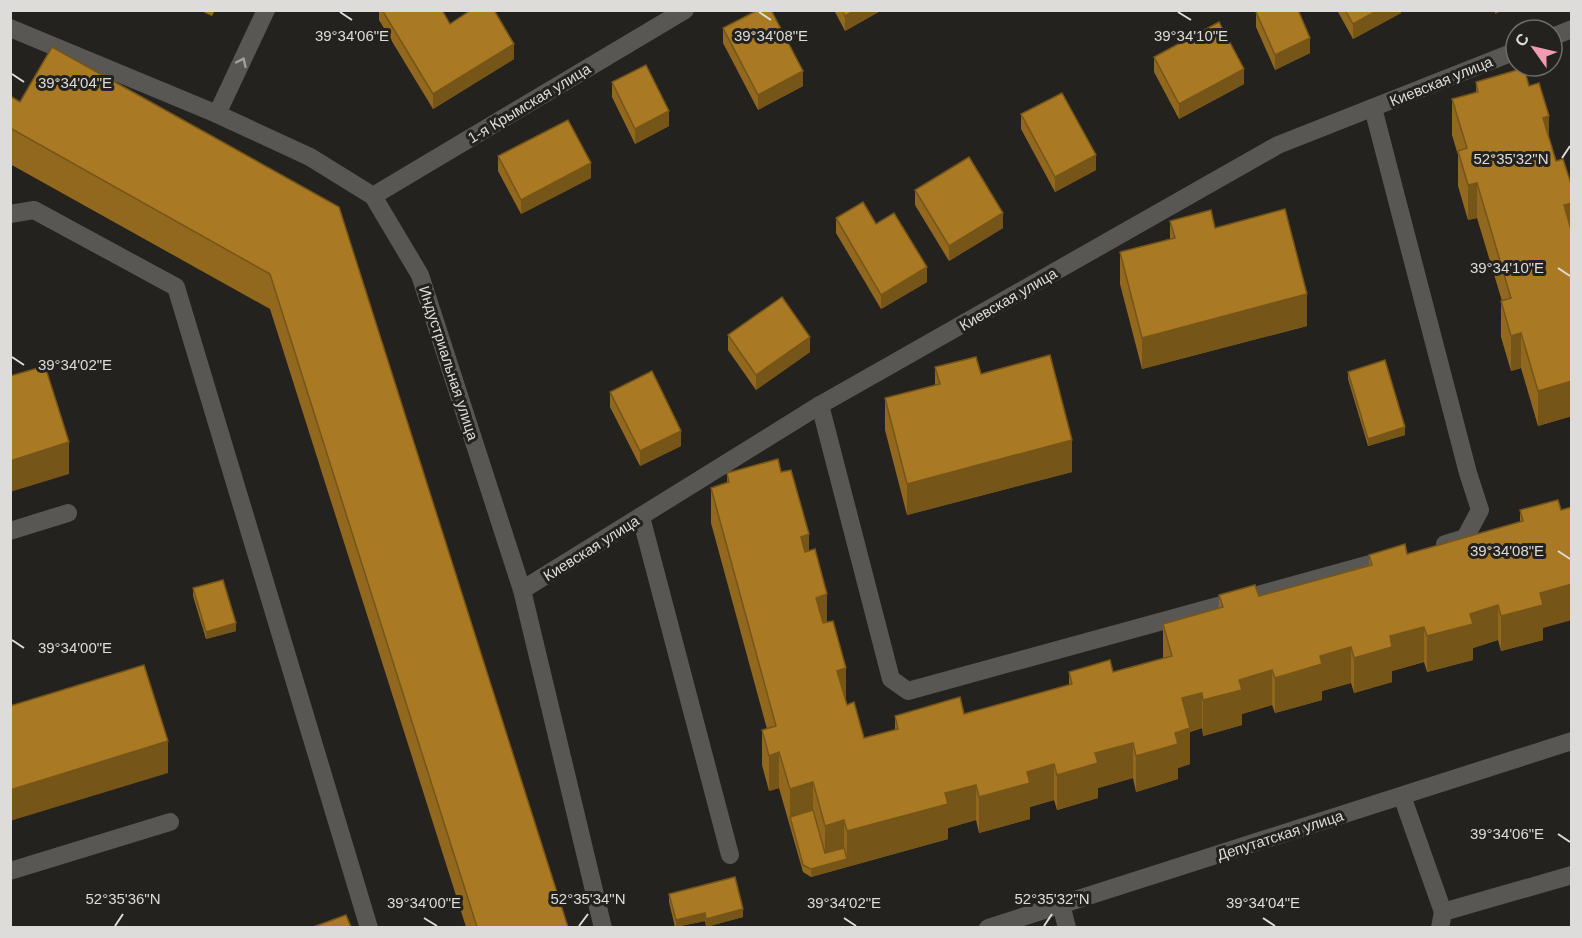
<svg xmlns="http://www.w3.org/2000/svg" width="1582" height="938" viewBox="0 0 1582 938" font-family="Arial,sans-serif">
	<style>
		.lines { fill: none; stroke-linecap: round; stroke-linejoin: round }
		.service { stroke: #595753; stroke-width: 18 }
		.minor { stroke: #595753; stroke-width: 18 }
		.wall { fill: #91681e }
		.shaded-wall { fill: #765518 }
		.building { fill: #a97923; stroke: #765518; stroke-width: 1.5 }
		.oneway { stroke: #a2a09d }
		.ticks { fill: none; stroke: #dedcda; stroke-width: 2 }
		.labels { text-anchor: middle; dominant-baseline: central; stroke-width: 6; stroke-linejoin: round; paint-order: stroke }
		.street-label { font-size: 15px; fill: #dedcda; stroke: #24221f }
		.ticks-label { font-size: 15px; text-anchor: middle; fill: #dedcda; stroke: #24221f; stroke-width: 6; stroke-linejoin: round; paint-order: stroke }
	</style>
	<rect width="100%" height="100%" fill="#24221f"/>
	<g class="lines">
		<g class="service">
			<path d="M1373,108L1468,473L1480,510L1465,538L1445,544"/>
			<path d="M10,214L34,210L176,287L369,928"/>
			<path d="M820,405L891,679L908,691L1392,558"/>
			<path d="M641,517L730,855"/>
			<path d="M10,531L68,513"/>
			<path d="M1402,796L1443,912"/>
			<path d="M10,871L170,822"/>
			<path d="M1061,904L1067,928"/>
			<path d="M1440,928L1443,912L1572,875"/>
		</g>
		<g class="minor">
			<path d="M10,28L217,114L310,157L373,196L420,275L522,590L603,928"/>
			<path d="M1552,37L1572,29"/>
			<path d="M217,114L266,10"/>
			<path d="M373,196L685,10"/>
			<path d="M522,590L820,405L1278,145L1516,51"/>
			<path d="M988,928L1572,741"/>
		</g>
	</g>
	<g class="wall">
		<path d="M199,10H215L212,16Z"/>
		<path d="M379,10H442L450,24L514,59L433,109L379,20Z"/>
		<path d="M834,10H882L845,31Z"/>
		<path d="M1337,10H1401V13L1353,39Z"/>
		<path d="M1256,12L1310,53L1275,70L1256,27Z"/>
		<path d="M723,28L803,86L758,110L723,43Z"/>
		<path d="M1154,57L1244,84L1179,119L1154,72Z"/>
		<path d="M612,82L669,126L635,144L612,97Z"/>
		<path d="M1476,82L1529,86L1549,138L1556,161L1572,187V416L1538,426L1521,368L1511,371L1501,337V301H1502L1477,218L1468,220L1458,186V155L1452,135V99L1476,92Z"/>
		<path d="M10,96L20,102L339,207L568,927H466L270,309L10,164Z"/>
		<path d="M1021,114L1096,170L1055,192L1021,129Z"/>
		<path d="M498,156L591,178L521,214L498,171Z"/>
		<path d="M915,190L1003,228L949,261L915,205Z"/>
		<path d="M836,218L876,224L927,282L881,309L836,233Z"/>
		<path d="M1170,221L1215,228L1307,326L1142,369L1120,284V252L1170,239Z"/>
		<path d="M728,335L810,352L756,390L728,350Z"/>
		<path d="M935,367L981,374L1072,472L907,515L885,430V398L935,386Z"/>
		<path d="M1348,372L1405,435L1368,446L1348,379Z"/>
		<path d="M610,392L681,446L640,466L610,407Z"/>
		<path d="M781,472L809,550L846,703L864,738L895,730V716L964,714L1069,685V672H1113L1163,658V624L1219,608V595L1259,596L1369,565V555L1407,554L1520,522V510L1558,500L1543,628V640L1501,651L1498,640L1473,648V660L1427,672L1424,662L1392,671V682L1354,693L1351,683L1322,691V700L1275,713L1272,705L1242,714V725L1203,736L1202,728L1190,732V764L1178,768V779L1136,792L1133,778L1098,788V798L1057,810L1054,800L1030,807V819L979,833L976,820L948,828V839L811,877L803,872L779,788L769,791L762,765V730L767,729L711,523V488L727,483V473Z"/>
		<path d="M193,588L236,631L206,639L193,596Z"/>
		<path d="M669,894L743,917L706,927L705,921L675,927L669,902Z"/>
	</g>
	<g class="shaded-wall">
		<path d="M856,10H882L845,31V16Z"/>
		<path d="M1378,10H1401V13L1353,39V24Z"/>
		<path d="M1495,10H1504L1495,14Z"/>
		<path d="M1310,38V53L1275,70V55Z"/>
		<path d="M514,44V59L433,109V94Z"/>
		<path d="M1244,69V84L1179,119V104Z"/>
		<path d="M803,71V86L758,110V95Z"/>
		<path d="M669,111V126L635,144V129Z"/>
		<path d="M1549,116V152L1543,118Z"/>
		<path d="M1096,155V170L1055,192V177Z"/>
		<path d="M591,163V178L521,214V200Z"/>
		<path d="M1477,183V218L1468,220V185Z"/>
		<path d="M1572,203V238L1564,205Z"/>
		<path d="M1003,213V228L949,261V246Z"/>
		<path d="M927,267V282L881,309V295Z"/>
		<path d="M1307,294V326L1142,369V338Z"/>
		<path d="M1521,333V368L1511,371V336Z"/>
		<path d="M810,337V352L756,390V375Z"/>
		<path d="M1572,381V416L1538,426V391Z"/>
		<path d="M1405,427V435L1368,446V439Z"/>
		<path d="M681,431V446L640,466V451Z"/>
		<path d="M1072,440V472L907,515V484Z"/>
		<path d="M69,442V474L10,492V461Z"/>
		<path d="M809,534V570L801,537Z"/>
		<path d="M1572,584V620L1543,628V640L1501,651V616L1540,593Z"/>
		<path d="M827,594V630L816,633V598Z"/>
		<path d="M1498,605V640L1473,648V660L1427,672V636L1470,614Z"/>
		<path d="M236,623V631L206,639V632Z"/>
		<path d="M1424,627V662L1392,671V682L1354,693V658L1390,636Z"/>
		<path d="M1351,647V683L1322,691V700L1275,713V678L1320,656Z"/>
		<path d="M846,668V704L837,671Z"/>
		<path d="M1272,670V705L1242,714V725L1203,736V700L1239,680Z"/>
		<path d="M1202,693V728L1190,732V764L1178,768V779L1136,792V756L1175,733L1182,698Z"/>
		<path d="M168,741V773L10,821V790Z"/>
		<path d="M1133,743V778L1098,788V798L1057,810V775L1095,753Z"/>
		<path d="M779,752V788L769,791V756Z"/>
		<path d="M1054,764V800L1030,807V819L979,833V797L1027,772Z"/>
		<path d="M813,782V817H790V789Z"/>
		<path d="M976,785V820L948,828V839L847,867V831L945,793Z"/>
		<path d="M844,820V856L825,861V826Z"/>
		<path d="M847,859V867L811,877V869Z"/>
		<path d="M743,909V917L706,927V919Z"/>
		<path d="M705,913V921L676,927V920Z"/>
	</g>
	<g class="building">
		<path d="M382,10H442L450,24L471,10H494L514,44L433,94Z"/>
		<path d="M758,10H771L803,71L758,95L723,28Z"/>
		<path d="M842,10H856L845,16Z"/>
		<path d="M1260,10H1298L1310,38L1275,55L1256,12Z"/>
		<path d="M1345,10H1378L1353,24Z"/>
		<path d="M1219,22L1244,69L1179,104L1154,57Z"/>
		<path d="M52,47L339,207L568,927H477L270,274L10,128V96L20,102Z"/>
		<path d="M646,65L669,111L635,129L612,82Z"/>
		<path d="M1524,68L1529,86L1539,83L1549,116L1543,118L1556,161L1563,159L1572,187V203L1564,205L1572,233V381L1538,391L1521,333L1511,336L1501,301L1511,298L1477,183L1468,185L1458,151L1467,148L1452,99L1478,92L1476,82Z"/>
		<path d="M1062,93L1096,155L1055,177L1021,114Z"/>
		<path d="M568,120L591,163L521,200L498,156Z"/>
		<path d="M969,157L1003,213L949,246L915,190Z"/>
		<path d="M863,202L876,224L894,213L927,267L881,295L836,218Z"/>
		<path d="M1285,209L1307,294L1142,338L1120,252L1175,238L1170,221L1211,210L1215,228Z"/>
		<path d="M782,297L810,337L756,375L728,335Z"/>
		<path d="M1050,355L1072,440L907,484L885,398L940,384L935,367L976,357L981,374Z"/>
		<path d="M1385,360L1405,427L1368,439L1348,372Z"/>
		<path d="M45,366L69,442L10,461V376Z"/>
		<path d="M652,371L681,431L640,451L610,392Z"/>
		<path d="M778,459L781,472L791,470L809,534L801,537L805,552L815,549L827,594L816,598L823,623L833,621L846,668L837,671L847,705L854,702L864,738L898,729L895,716L960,697L964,714L1072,684L1069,672L1110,660L1113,672L1172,656L1163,624L1223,607L1219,595L1255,585L1259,596L1372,565L1369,555L1405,544L1407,554L1523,521L1520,510L1558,500L1561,510L1572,507V584L1540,593L1543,605L1501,616L1498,605L1470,614L1473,624L1427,636L1424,627L1390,636L1392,647L1354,658L1351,647L1320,656L1322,664L1275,678L1272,670L1239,680L1242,690L1203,700L1202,693L1182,698L1190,728L1175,733L1178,744L1136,756L1133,743L1095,753L1098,763L1057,775L1054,764L1027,772L1030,783L979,797L976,785L945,793L948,804L847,831L844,820L825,826L813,782L790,789L779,752L769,756L762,730L776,726L711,488L729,482L727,473Z"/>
		<path d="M223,580L236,623L206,632L193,588Z"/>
		<path d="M144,665L168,741L10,790V706Z"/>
		<path d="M813,810L825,853L844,848L847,859L811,869L803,865L790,817Z"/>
		<path d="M735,877L743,909L706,919L705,913L676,920L669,894Z"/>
		<path d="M346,915L351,927H313Z"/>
	</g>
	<defs><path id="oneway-chevron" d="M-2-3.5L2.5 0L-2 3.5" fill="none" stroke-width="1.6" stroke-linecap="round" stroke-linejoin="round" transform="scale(1.5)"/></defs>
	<use class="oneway" href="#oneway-chevron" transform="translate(242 62) rotate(-65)"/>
	<path class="ticks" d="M340,12L352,20M759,12L771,20M1178,12L1191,20M12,74L24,82M1562,158L1570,146M1558,268L1570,276M12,357L24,365M1558,551L1570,559M12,640L24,648M1558,834L1570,842M424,918L437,926M844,918L856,926M1263,918L1275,926M115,926L123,914M579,926L588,914M1044,926L1052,914"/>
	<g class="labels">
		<g class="street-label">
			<text transform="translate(1441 81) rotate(-22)">Киевская улица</text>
			<text transform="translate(529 103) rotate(-31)">1-я Крымская улица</text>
			<text transform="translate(1008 299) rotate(-30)">Киевская улица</text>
			<text transform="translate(449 363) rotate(72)">Индустриальная улица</text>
			<text transform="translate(591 548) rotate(-32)">Киевская улица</text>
			<text transform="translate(1280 835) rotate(-18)">Депутатская улица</text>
		</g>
	</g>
	<g class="ticks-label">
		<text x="352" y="41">39°34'06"E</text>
		<text x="771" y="41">39°34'08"E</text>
		<text x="1191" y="41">39°34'10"E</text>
		<text x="75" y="88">39°34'04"E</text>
		<text x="1511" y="164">52°35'32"N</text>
		<text x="1507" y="273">39°34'10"E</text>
		<text x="75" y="370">39°34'02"E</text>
		<text x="1507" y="556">39°34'08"E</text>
		<text x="75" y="653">39°34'00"E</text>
		<text x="1507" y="839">39°34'06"E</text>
		<text x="123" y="904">52°35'36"N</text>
		<text x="588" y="904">52°35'34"N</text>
		<text x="1052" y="904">52°35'32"N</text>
		<text x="424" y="908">39°34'00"E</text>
		<text x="844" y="908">39°34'02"E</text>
		<text x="1263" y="908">39°34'04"E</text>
	</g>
	<rect width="1582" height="938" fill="none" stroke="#dedcda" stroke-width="24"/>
	<g transform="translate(1534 48) rotate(304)"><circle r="28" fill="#24221f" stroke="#6e6c6a" stroke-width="1.5"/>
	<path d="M0-4.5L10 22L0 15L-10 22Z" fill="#f19ab1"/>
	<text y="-9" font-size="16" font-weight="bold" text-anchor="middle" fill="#dedcda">С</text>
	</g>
</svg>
